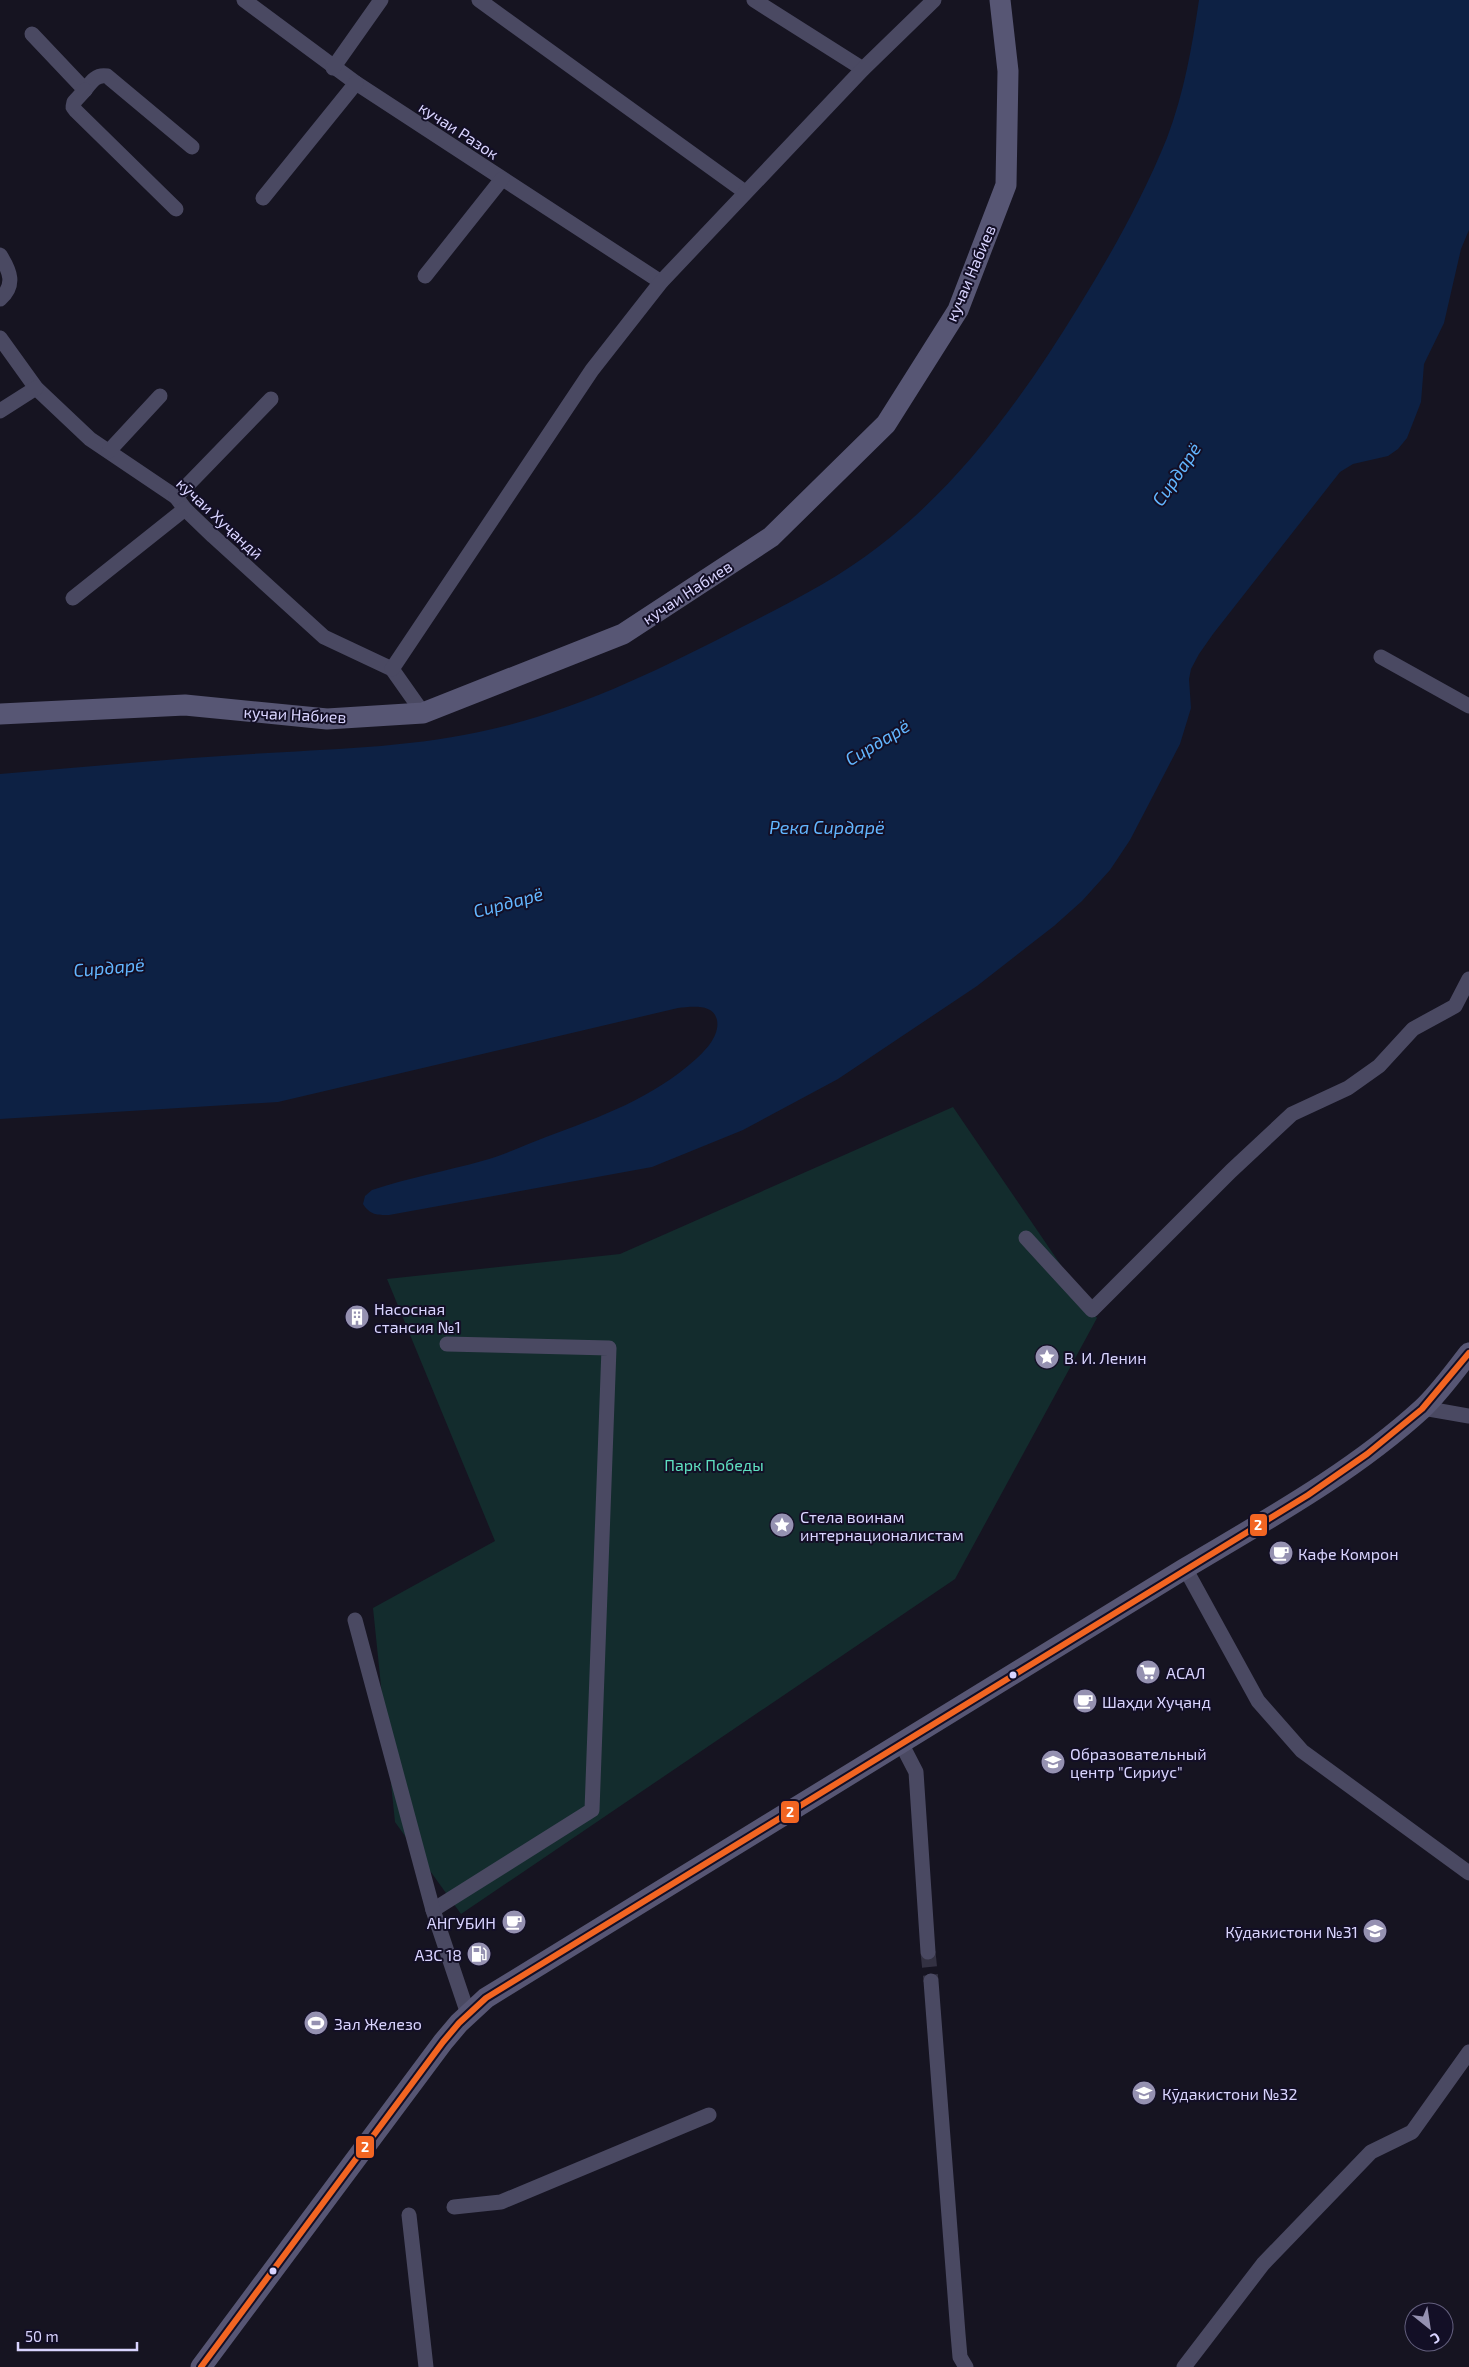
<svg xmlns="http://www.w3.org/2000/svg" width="1469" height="2367" viewBox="0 0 1469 2367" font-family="'Exo 2',sans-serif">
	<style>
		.green { fill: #132c2d }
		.water { fill: #0d2144 }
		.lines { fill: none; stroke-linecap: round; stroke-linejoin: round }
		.street-tunnel { stroke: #333142; stroke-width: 15; stroke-dasharray: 15 8; stroke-linecap: butt }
		.street { stroke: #4a4962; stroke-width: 15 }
		.secondary { stroke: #575674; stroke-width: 21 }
		.bus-1-casing { stroke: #130f26; stroke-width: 10 }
		.bus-1 { stroke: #f26522; stroke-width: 6 }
		.bus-dot { fill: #d9d4ff; stroke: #130f26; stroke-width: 2 }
		.labels { text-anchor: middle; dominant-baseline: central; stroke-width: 4; stroke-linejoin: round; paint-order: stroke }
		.street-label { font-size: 16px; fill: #d9d4ff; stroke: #130f26 }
		.poi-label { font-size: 16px; fill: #d9d4ff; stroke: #130f26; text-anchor: start }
		.park-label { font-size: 16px; fill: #5fe0c0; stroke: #130f26 }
		.water-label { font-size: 18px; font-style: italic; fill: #62b6ff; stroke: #130f26 }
		.line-badge { stroke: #130f26; stroke-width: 2 }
		.badge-label { font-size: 14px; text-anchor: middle; font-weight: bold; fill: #fff }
	</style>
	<rect width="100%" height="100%" fill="#161421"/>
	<path class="green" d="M953,1107L1097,1318L955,1579L461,1914L395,1822L373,1608L495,1541L387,1279L620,1254Z"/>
	<path class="water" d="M1199,0H1469V230L1461,249L1444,323L1424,364L1421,402L1407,438L1398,449L1388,456L1353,464L1340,472L1213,634L1199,654L1191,669L1189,679L1191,708L1180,744L1130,840L1110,870L1082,901L1054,926L977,986L838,1079L743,1130L652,1167L389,1215C377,1215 370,1215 363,1204L365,1196L372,1190C408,1178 446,1171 482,1161C504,1155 525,1145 546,1137C600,1117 653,1098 696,1059C706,1050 720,1035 717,1020C713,1003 691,1007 678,1008L278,1102L0,1119V774C84,767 168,759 252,754C328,749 404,748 479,732C572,713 659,670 742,627C789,603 837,579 878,547C962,483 1025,394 1079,306C1113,251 1143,197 1167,138C1184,93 1192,47 1199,0Z"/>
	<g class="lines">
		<path class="street-tunnel" d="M928,1952L931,1981"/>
		<g class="street">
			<path d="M244,0L356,83L661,282"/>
			<path d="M479,0L745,192"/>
			<path d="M754,0L863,69"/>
			<path d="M32,34L85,90C91,82 96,74 107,76L192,147"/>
			<path d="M333,68L381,0"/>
			<path d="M85,90L74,102L73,107L76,111L176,209"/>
			<path d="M263,198L356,83"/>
			<path d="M0,255C10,271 16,285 0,299"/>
			<path d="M425,276L502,179"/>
			<path d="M0,338L36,388L90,439L176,497L185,509L213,536L324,637L392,669L423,713"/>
			<path d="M0,411L36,388"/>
			<path d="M109,451L160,396"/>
			<path d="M176,497L271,399"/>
			<path d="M73,598L185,509"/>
			<path d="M1381,657L1469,706"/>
			<path d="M392,669L592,370L661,282L863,69L934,0"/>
			<path d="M1026,1238L1092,1310L1231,1171L1292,1114L1348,1088L1379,1066L1413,1029L1455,1006L1469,979"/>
			<path d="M447,1344L609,1348L592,1810L433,1910L468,2014"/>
			<path d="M1423,1408L1469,1416"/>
			<path d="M1185,1568L1258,1701L1302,1751L1469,1873"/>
			<path d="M355,1620L433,1910"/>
			<path d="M901,1743L916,1772L928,1952"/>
			<path d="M931,1981L958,2334L960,2357L966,2367"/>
			<path d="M454,2207L501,2202L709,2115"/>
			<path d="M409,2215L426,2367"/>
			<path d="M1184,2367L1263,2264L1371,2152L1412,2132L1469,2052"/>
		</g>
		<g class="secondary">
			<path d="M0,714L185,705L327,719L423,713L623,634L771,537L886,424L958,310L1006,185L1008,71L1000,0"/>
			<path d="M201,2367L443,2042L459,2023L486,1998L1184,1569C1266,1520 1352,1473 1422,1409C1439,1393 1454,1372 1469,1353"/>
		</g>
		<defs>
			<path id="bus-1" d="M201,2367L443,2042L459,2023L486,1998L1308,1495L1367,1454L1422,1409L1469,1353"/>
		</defs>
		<use href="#bus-1" class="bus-1-casing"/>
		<use href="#bus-1" class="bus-1"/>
	</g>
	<defs>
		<symbol id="building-disc" viewBox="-11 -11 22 22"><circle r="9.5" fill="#9591b1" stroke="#130f26"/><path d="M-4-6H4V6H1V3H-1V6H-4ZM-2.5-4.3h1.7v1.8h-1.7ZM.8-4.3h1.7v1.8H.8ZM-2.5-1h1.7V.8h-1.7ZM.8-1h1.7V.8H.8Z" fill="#fff"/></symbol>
		<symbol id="sight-disc" viewBox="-11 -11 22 22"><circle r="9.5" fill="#9591b1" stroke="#130f26"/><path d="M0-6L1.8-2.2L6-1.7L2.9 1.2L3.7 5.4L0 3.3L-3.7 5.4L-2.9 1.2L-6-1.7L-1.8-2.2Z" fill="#fff"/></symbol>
		<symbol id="cafe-disc" viewBox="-11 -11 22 22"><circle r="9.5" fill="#9591b1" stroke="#130f26"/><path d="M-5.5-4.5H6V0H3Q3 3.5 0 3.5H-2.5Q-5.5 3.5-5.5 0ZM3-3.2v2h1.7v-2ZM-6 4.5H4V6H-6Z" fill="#fff"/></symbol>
		<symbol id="supermarket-disc" viewBox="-11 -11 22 22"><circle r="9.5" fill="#9591b1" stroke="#130f26"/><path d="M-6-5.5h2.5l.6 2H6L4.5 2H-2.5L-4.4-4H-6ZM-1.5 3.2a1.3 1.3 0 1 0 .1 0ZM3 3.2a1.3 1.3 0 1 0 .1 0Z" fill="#fff"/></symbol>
		<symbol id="school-disc" viewBox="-11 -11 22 22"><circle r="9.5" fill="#9591b1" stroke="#130f26"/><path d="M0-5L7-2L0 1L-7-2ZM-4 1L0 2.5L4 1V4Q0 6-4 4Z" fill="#fff"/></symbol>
		<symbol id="fuel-disc" viewBox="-11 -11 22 22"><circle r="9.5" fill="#9591b1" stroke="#130f26"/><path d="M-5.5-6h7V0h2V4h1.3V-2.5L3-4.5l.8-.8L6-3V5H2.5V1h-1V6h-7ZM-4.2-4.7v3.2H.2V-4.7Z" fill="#fff"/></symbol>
		<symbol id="stadium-disc" viewBox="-11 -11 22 22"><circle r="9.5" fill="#9591b1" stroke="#130f26"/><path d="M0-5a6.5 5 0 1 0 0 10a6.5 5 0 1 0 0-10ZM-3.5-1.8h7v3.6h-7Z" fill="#fff"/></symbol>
	</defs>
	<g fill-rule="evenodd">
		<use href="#building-disc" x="343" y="1303" width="28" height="28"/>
		<use href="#sight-disc" x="1033" y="1343" width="28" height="28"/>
		<use href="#sight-disc" x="768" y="1511" width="28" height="28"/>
		<use href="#cafe-disc" x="1267" y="1539" width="28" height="28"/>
		<use href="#supermarket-disc" x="1134" y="1658" width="28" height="28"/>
		<use href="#cafe-disc" x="1071" y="1687" width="28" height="28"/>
		<use href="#school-disc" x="1039" y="1748" width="28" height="28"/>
		<use href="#cafe-disc" x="500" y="1908" width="28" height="28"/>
		<use href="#school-disc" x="1361" y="1917" width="28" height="28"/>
		<use href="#fuel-disc" x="465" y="1940" width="28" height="28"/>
		<use href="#stadium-disc" x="302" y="2009" width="28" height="28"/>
		<use href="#school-disc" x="1130" y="2079" width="28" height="28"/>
	</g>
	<g class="bus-dot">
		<circle cx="1013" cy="1675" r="4.5"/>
		<circle cx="273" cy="2271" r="4.5"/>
	</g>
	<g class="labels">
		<g class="street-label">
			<text transform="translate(459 130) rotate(33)">кучаи Разок</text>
			<text transform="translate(970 273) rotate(-67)">кучаи Набиев</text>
			<text transform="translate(220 518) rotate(43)">кӯчаи Хуҷандӣ</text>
			<text transform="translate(687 592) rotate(-33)">кучаи Набиев</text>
			<text transform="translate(295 714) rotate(3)">кучаи Набиев</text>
		</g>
		<g class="poi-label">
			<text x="374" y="1308">Насосная<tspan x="374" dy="18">стансия №1</tspan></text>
			<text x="1064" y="1357">В. И. Ленин</text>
			<text x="800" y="1516">Стела воинам<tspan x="800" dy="18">интернационалистам</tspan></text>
			<text x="1298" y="1553">Кафе Комрон</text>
			<text x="1166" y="1672">АСАЛ</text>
			<text x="1102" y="1701">Шаҳди Хуҷанд</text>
			<text x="1070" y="1753">Образовательный<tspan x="1070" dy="18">центр "Сириус"</tspan></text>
			<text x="496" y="1922" text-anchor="end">АНГУБИН</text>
			<text x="1358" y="1931" text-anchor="end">Кӯдакистони №31</text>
			<text x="462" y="1954" text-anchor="end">АЗС 18</text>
			<text x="334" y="2023">Зал Железо</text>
			<text x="1162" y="2093">Кӯдакистони №32</text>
		</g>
		<g class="park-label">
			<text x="714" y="1464">Парк Победы</text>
		</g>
		<g class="water-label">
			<text transform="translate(1176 474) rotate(-56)">Сирдарё</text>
			<text transform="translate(877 742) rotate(-31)">Сирдарё</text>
			<text x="827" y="827">Река Сирдарё</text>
			<text transform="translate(508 902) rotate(-15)">Сирдарё</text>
			<text transform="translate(109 967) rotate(-5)">Сирдарё</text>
		</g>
	</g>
	<g class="line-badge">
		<rect x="1249" y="1513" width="19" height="24" rx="5" fill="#f26522"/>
		<rect x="780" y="1800" width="20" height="24" rx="5" fill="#f26522"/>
		<rect x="355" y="2135" width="20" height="24" rx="5" fill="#f26522"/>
	</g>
	<g class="badge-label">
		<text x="1258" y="1530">2</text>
		<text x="790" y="1817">2</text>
		<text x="365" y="2152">2</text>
	</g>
	<g transform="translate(1429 2327) rotate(150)"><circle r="24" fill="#130f26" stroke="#625e7d"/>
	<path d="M0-4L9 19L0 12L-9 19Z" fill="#9591b1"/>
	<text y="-8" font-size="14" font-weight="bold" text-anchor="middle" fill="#d9d4ff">С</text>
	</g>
	<path d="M18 2342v8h119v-8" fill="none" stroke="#d9d4ff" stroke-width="2.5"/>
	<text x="25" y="2342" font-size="15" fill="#d9d4ff" stroke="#130f26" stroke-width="4" paint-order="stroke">50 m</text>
</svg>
